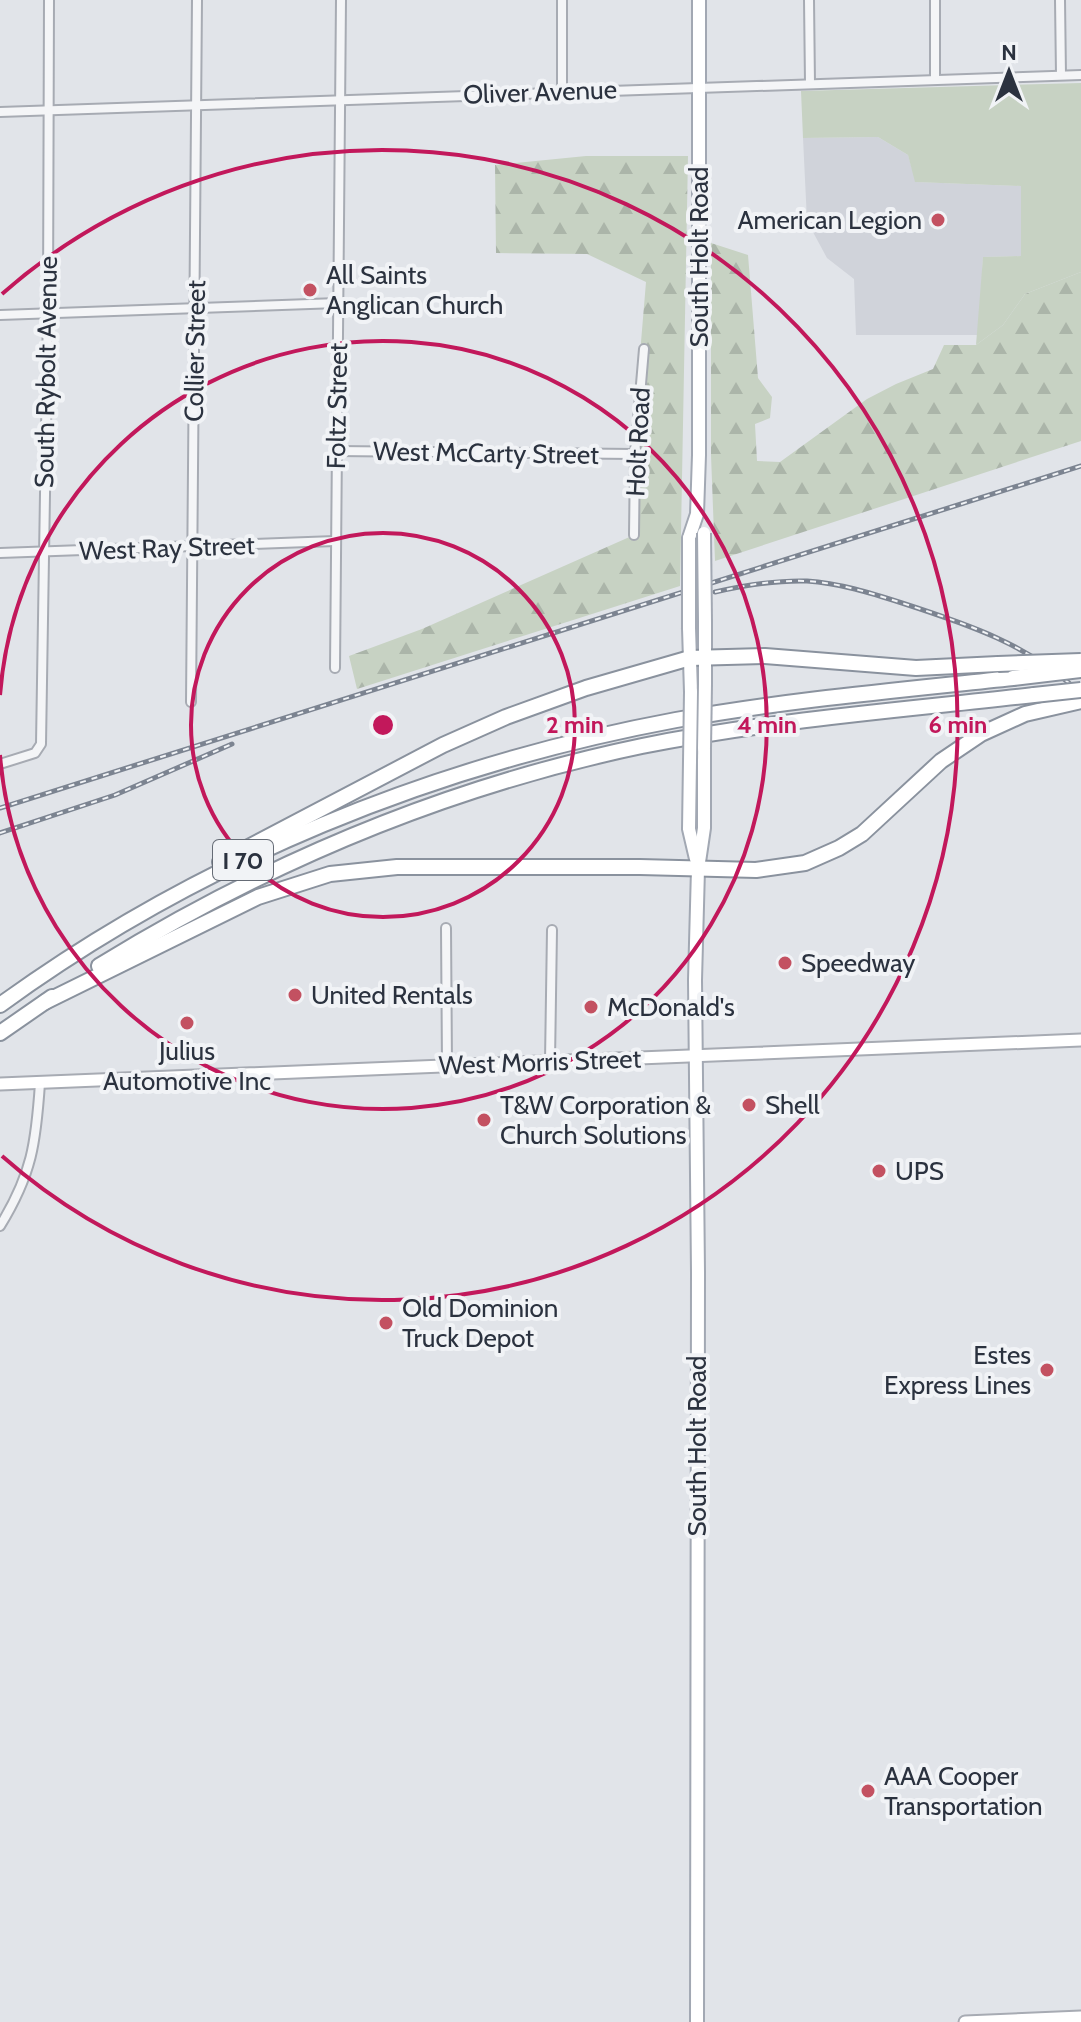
<svg xmlns="http://www.w3.org/2000/svg" width="1081" height="2022" viewBox="0 0 1081 2022" font-family="Cabin,sans-serif">
	<style>
		.built { fill: #d0d3da }
		.grass { fill: #c7d2c3 }
		.forest { fill: url(#forest-firs) }
		.lines { fill: none; stroke-linecap: round; stroke-linejoin: round }
		.street-casing { stroke: #a7abb3; stroke-width: 12 }
		.secondary-casing { stroke: #a7abb3; stroke-width: 15 }
		.primary-casing { stroke: #a2a8b3; stroke-width: 16 }
		.highway-casing { stroke: #8a929e; stroke-width: 18 }
		.street { stroke: #f4f5f7; stroke-width: 8 }
		.secondary { stroke: #fff; stroke-width: 11 }
		.primary { stroke: #fff; stroke-width: 12 }
		.highway { stroke: #fff; stroke-width: 14 }
		.rail-casing { stroke: #7c8491; stroke-width: 5 }
		.rail { stroke: #f1f3f6; stroke-width: 2; stroke-dasharray: 6; stroke-linecap: butt }
		.primary-bridge-casing { stroke: #a2a8b3; stroke-width: 16; stroke-linecap: butt }
		.highway-bridge-casing { stroke: #8a929e; stroke-width: 18; stroke-linecap: butt }
		.primary-bridge { stroke: #fff; stroke-width: 12 }
		.highway-bridge { stroke: #fff; stroke-width: 14 }
		.ring { fill: none; stroke: #c2185b; stroke-width: 4 }
		.poi-dot { fill: #c35161; stroke: #f1f3f6; stroke-width: 3 }
		.labels { text-anchor: middle; dominant-baseline: central; stroke-width: 8; stroke-linejoin: round; paint-order: stroke }
		.shield { fill: #f1f3f6; stroke: #666c76; stroke-width: 2 }
		.shield-label { font-size: 24px; font-weight: bold; fill: #2b323f }
		.street-label { font-size: 26px; fill: #2b323f; stroke: #f1f3f6 }
		.poi-label { font-size: 26px; fill: #2b323f; stroke: #f1f3f6; text-anchor: start }
		.centre { fill: #c2185b; stroke: #f1f3f6; stroke-width: 4 }
		.ring-label { font-size: 24px; text-anchor: middle; font-weight: bold; fill: #c2185b; stroke: #f1f3f6; stroke-width: 8; stroke-linejoin: round; paint-order: stroke }
	</style>
	<defs>
		<pattern id="forest-firs" width="22" height="20" patternUnits="userSpaceOnUse" patternTransform="scale(2)"><rect width="22" height="20" fill="#c7d2c3"/><path d="M5 1l3.5 6h-7zM16 11l3.5 6h-7z" fill="#abb5a9"/></pattern>
	</defs>
	<rect width="100%" height="100%" fill="#e1e4e9"/>
	<path class="built" d="M878,137L908,155L916,182L1021,186V256L983,257L979,335H856L854,279L827,258L807,221L803,138Z"/>
	<path class="grass" d="M1081,83V272L1025,294L1003,325L976,345L983,257L1021,256V186L915,182L908,155L878,137L803,138L801,91Z"/>
	<g class="forest">
		<path d="M586,156H688L680,586L357,689L349,656L422,629L634,535L632,450L646,282L587,254L496,253L495,165Z"/>
		<path d="M711,243L748,255L758,378L772,397L770,418L755,424L757,461L780,462L867,399L896,384L933,369L944,345H976L1003,325L1025,294L1081,272V441L715,561L711,455Z"/>
	</g>
	<g class="lines">
		<defs>
			<g id="street">
				<path d="M809,0L810,83"/>
				<path d="M935,0V80"/>
				<path d="M1060,0L1061,75"/>
				<path d="M562,91V0"/>
				<path d="M0,112L1081,75"/>
				<path d="M0,315L338,303"/>
				<path d="M336,451L635,454"/>
				<path d="M634,535L635,454L644,349"/>
				<path d="M0,553L335,541"/>
				<path d="M335,668L341,0"/>
				<path d="M191,702L197,0"/>
				<path d="M0,764L35,753L41,744L48,307L49,0"/>
				<path d="M446,928L447,1065"/>
				<path d="M550,1061L552,930"/>
				<path d="M0,1226C32,1174 36,1143 40,1083"/>
			</g>
			<g id="secondary">
				<path d="M0,1084L1081,1040"/>
				<path d="M965,2022L1081,2017"/>
			</g>
			<g id="primary">
				<path d="M689,538L697,514L699,455V0"/>
				<path d="M689,628L691,692"/>
				<path d="M705,684V622"/>
				<path d="M690,761L689,829L696,859"/>
				<path d="M697,2022L698,1272L695,980L698,869L704,828V748"/>
			</g>
			<g id="highway">
				<path d="M220,862L443,745L506,717L586,688L690,658L765,656L916,668L998,664"/>
				<path d="M99,966C266,863 450,786 642,746C771,720 903,710 1034,695"/>
				<path d="M45,1002L258,897L330,874L397,867H640L756,870L805,863L839,848L862,834L941,761L981,734L1025,714L1081,701"/>
				<path d="M0,1005C201,859 434,765 676,720C787,700 901,690 1013,678"/>
				<path d="M0,1033L52,997"/>
			</g>
		</defs>
		<use href="#street" class="street-casing"/>
		<use href="#secondary" class="secondary-casing"/>
		<use href="#primary" class="primary-casing"/>
		<use href="#highway" class="highway-casing"/>
		<use href="#street" class="street"/>
		<use href="#secondary" class="secondary"/>
		<use href="#primary" class="primary"/>
		<use href="#highway" class="highway"/>
		<defs>
			<g id="rail">
				<path d="M715,592C746,585 775,580 807,581C839,583 871,593 902,603C967,624 1031,645 1081,694"/>
				<path d="M0,808L1081,466"/>
				<path d="M0,833L115,795L232,744"/>
			</g>
		</defs>
		<use href="#rail" class="rail-casing"/>
		<use href="#rail" class="rail"/>
		<defs>
			<g id="primary-bridge">
				<path d="M704,533L705,622"/>
				<path d="M689,538V628"/>
				<path d="M704,748L705,684"/>
				<path d="M690,761L691,692"/>
			</g>
			<g id="highway-bridge">
				<path d="M998,664L1081,661"/>
				<path d="M1013,678L1081,670"/>
				<path d="M1034,695L1081,690"/>
			</g>
		</defs>
		<use href="#primary-bridge" class="primary-bridge-casing"/>
		<use href="#highway-bridge" class="highway-bridge-casing"/>
		<use href="#primary-bridge" class="primary-bridge"/>
		<use href="#highway-bridge" class="highway-bridge"/>
	</g>
	<g class="ring">
		<circle cx="383" cy="725" r="192"/>
		<path d="M0 695A384 384 0 1 1 0 755"/>
		<path d="M2 294A575 575 0 1 1 2 1156"/>
	</g>
	<g class="poi-dot">
		<circle cx="938" cy="220" r="8"/>
		<circle cx="310" cy="290" r="8"/>
		<circle cx="785" cy="963" r="8"/>
		<circle cx="295" cy="995" r="8"/>
		<circle cx="591" cy="1007" r="8"/>
		<circle cx="187" cy="1023" r="8"/>
		<circle cx="749" cy="1105" r="8"/>
		<circle cx="484" cy="1120" r="8"/>
		<circle cx="879" cy="1171" r="8"/>
		<circle cx="386" cy="1323" r="8"/>
		<circle cx="1047" cy="1370" r="8"/>
		<circle cx="868" cy="1791" r="8"/>
	</g>
	<g class="labels">
		<rect class="shield" x="213" y="840" width="60" height="40" rx="6"/>
		<g class="shield-label">
			<text x="243" y="860">I 70</text>
		</g>
		<g class="street-label">
			<text transform="translate(540 92) rotate(-2)">Oliver Avenue</text>
			<text transform="translate(699 257) rotate(-90)">South Holt Road</text>
			<text transform="translate(195 351) rotate(-89)">Collier Street</text>
			<text transform="translate(46 372) rotate(-89)">South Rybolt Avenue</text>
			<text transform="translate(337 406) rotate(-89)">Foltz Street</text>
			<text transform="translate(638 442) rotate(-87)">Holt Road</text>
			<text transform="translate(486 453) rotate(1)">West McCarty Street</text>
			<text transform="translate(167 548) rotate(-2)">West Ray Street</text>
			<text transform="translate(540 1062) rotate(-2)">West Morris Street</text>
			<text transform="translate(697 1446) rotate(-90)">South Holt Road</text>
		</g>
		<g class="poi-label">
			<text x="922" y="220" text-anchor="end">American Legion</text>
			<text x="326" y="275">All Saints<tspan x="326" dy="30">Anglican Church</tspan></text>
			<text x="801" y="963">Speedway</text>
			<text x="311" y="995">United Rentals</text>
			<text x="607" y="1007">McDonald's</text>
			<text x="187" y="1051" text-anchor="middle">Julius<tspan x="187" dy="30">Automotive Inc</tspan></text>
			<text x="500" y="1105">T&amp;W Corporation &amp;<tspan x="500" dy="30">Church Solutions</tspan></text>
			<text x="765" y="1105">Shell</text>
			<text x="895" y="1171">UPS</text>
			<text x="402" y="1308">Old Dominion<tspan x="402" dy="30">Truck Depot</tspan></text>
			<text x="1031" y="1355" text-anchor="end">Estes<tspan x="1031" dy="30">Express Lines</tspan></text>
			<text x="884" y="1776">AAA Cooper<tspan x="884" dy="30">Transportation</tspan></text>
		</g>
	</g>
	<circle cx="383" cy="725" r="12" class="centre"/>
	<g class="ring-label">
		<text x="575" y="733">2 min</text>
		<text x="767" y="733">4 min</text>
		<text x="958" y="733">6 min</text>
	</g>
	<g transform="translate(1009 72)" stroke="#f1f3f6" stroke-width="6" paint-order="stroke">
	<path d="M0-6L14 30L0 20L-14 30Z" fill="#2b323f"/>
	<text y="-12" font-size="22" font-weight="bold" text-anchor="middle" fill="#2b323f">N</text>
	</g>
</svg>
